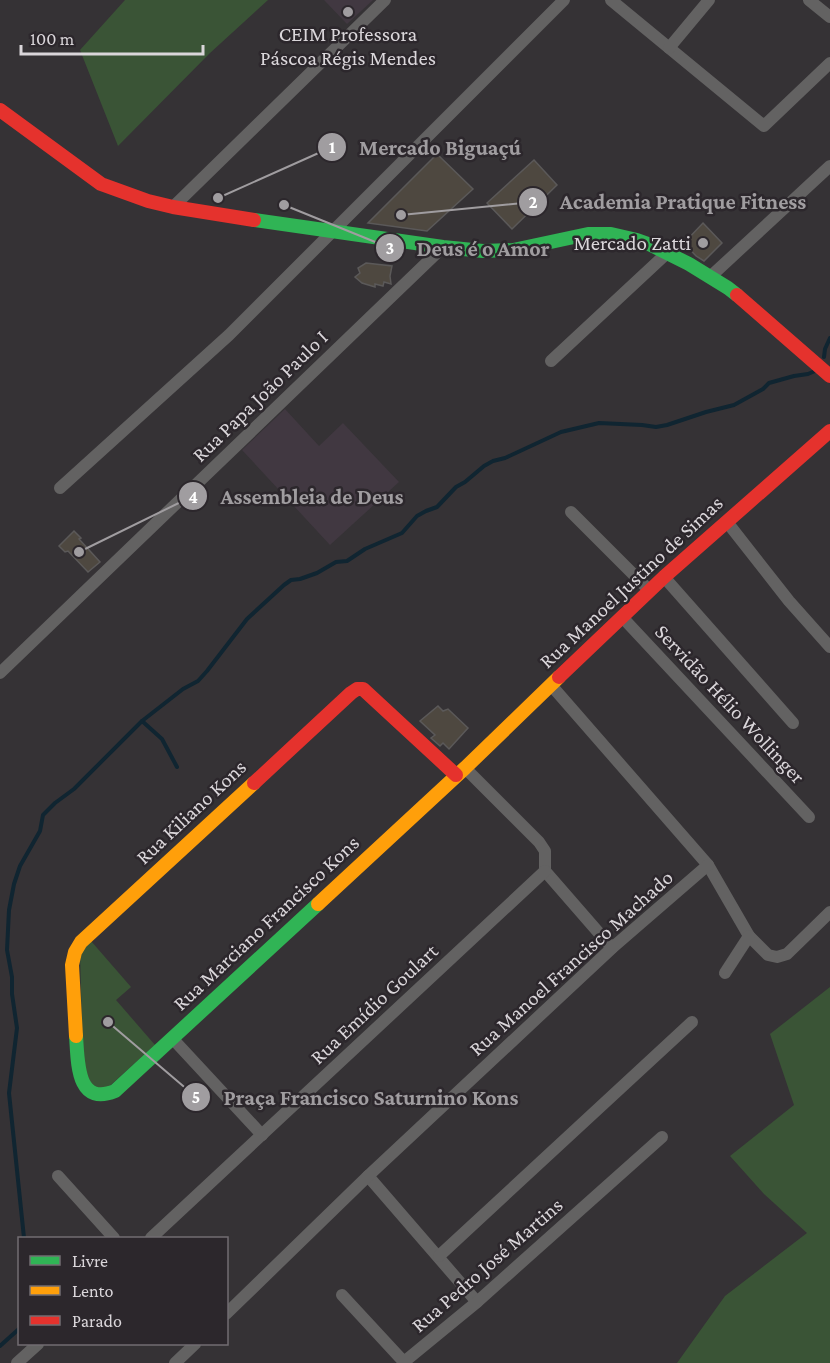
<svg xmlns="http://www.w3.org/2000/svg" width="830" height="1363" viewBox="0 0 830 1363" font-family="'Crimson Pro',serif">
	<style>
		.built { fill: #413841 }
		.green { fill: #3a5436 }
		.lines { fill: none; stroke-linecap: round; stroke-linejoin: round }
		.stream { stroke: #102531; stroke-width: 4 }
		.building { fill: #4e4840; stroke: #5b5959; stroke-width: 1.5 }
		.street { stroke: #636262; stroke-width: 12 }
		.fast { stroke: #30b455; stroke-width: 14 }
		.slow { stroke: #ff9f0a; stroke-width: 14 }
		.jam { stroke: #e5322d; stroke-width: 14 }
		.poi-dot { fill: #a09da0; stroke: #2c272c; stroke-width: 2 }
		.labels { text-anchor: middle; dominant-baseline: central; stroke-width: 5; stroke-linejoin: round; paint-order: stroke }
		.poi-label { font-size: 21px; fill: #dad6da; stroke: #2c272c }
		.street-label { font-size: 21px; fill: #dad6da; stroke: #2c272c }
		.leader { fill: none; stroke: #a09da0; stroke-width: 2 }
		.callout-dot { fill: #a09da0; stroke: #2c272c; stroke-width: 2 }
		.mark-label { font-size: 18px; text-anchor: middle; font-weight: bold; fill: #fff }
		.callout-label { font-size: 22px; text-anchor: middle; font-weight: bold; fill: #a09da0; stroke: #2c272c; stroke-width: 5; stroke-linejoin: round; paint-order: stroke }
	</style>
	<rect width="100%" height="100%" fill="#353235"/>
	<g class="built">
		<path d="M324,0H373L347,24Z"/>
		<path d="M285,409L319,446L343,423L399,482L330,545L242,450Z"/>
	</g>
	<g class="green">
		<path d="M125,0H268L210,53L118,146L80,50Z"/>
		<path d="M91,941L131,987L116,1000L155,1045L105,1090L90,1086L83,1066L80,953Z"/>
		<path d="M830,987V1363H677L725,1296L807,1233L764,1194L730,1156L794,1105L770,1034Z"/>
	</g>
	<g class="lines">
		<g class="stream">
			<path d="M824,357L825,349L830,338"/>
			<path d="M142,721L162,739L177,767"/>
			<path d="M24,1238L9,1093L17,1028L12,994V977L7,950L9,910L14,884L20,866L40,831L43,815L55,803L74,789L142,721L183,689L198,681L207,671L247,619L284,585L291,580L300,579L317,573L336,562L347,561L365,549L402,533L417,516L426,511L437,507L456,487L465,482L484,466L493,461L505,458L561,432L599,423L642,425L656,427L667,425L706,412L734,405L763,389L769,383L794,376L808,374L815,371"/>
			<path d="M0,1346L20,1328"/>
		</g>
	</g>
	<g class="building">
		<path d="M437,154L473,189L427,231L368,223Z"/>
		<path d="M534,160L557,185L512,229L487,203Z"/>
		<path d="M703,223L722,243L704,261L696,256L684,243Z"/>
		<path d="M366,263L392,266L390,276L391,284L384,282L383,286L375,284V287L362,283L355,277L360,273L358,268Z"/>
		<path d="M74,531L81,538L79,539L100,562L88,572L68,551L65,552L59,546Z"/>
		<path d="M438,706L443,711L448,709L468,728L449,749L443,743L440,746L431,738L435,735L420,721Z"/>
	</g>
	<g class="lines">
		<g class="street">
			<path d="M611,0L764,126L830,63"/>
			<path d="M809,0L830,17"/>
			<path d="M669,48L709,0"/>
			<path d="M173,207L385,0"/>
			<path d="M710,277L830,166"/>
			<path d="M551,361L667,253"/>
			<path d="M60,488L229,335L564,0"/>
			<path d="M571,512L650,591"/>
			<path d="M727,522L789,601L830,647"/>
			<path d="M664,577L793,723"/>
			<path d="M623,618L809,817"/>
			<path d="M0,673L443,247"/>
			<path d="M551,685L708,865L749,936L768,955L777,957L787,954L830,912"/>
			<path d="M465,768L539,842L545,851V871"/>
			<path d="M545,871L612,948"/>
			<path d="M725,973L749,936"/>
			<path d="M172,1038L262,1135"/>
			<path d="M58,1176L114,1238"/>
			<path d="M368,1176L477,1302"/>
			<path d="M151,1238L545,871"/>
			<path d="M439,1256L692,1022"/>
			<path d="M342,1295L404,1362L477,1302L662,1137"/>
			<path d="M226,1314L368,1176L612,948L708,865"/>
			<path d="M17,1363L38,1344"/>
			<path d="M175,1363L195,1344"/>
		</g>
		<g class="fast">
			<path d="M254,220L443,247L483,251L513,250L588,234H611L637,240L651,245L689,264L728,288L737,295"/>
			<path d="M76,1036C78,1061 76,1107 115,1091L318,904"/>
		</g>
		<g class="slow">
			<path d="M318,904L465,768L559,677"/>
			<path d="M76,1036L72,965L75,952L81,942L254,783"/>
		</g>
		<g class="jam">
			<path d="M0,110L101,184L148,201L173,207L254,220"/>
			<path d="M737,295L830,376"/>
			<path d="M559,677L664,577L830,431"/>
			<path d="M254,783L351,693L357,689H363L456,775"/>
		</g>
	</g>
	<g class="poi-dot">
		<circle cx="348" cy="12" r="6"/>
		<circle cx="703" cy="243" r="6"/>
	</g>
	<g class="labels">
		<g class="poi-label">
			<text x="348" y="34">CEIM Professora<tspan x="348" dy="24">Páscoa Régis Mendes</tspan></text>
			<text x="691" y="243" text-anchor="end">Mercado Zatti</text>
		</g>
		<g class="street-label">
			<text transform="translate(260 396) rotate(-44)">Rua Papa João Paulo I</text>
			<text transform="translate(631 582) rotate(-43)">Rua Manoel Justino de Simas</text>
			<text transform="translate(730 704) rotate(47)">Servidão Hélio Wollinger</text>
			<text transform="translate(191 812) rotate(-43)">Rua Kiliano Kons</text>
			<text transform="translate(266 923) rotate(-43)">Rua Marciano Francisco Kons</text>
			<text transform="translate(571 963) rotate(-42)">Rua Manoel Francisco Machado</text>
			<text transform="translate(374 1004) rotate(-43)">Rua Emídio Goulart</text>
			<text transform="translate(487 1265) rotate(-41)">Rua Pedro José Martins</text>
		</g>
	</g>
	<path class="leader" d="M218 198L332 147M401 215L533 202M284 205L390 248M79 552L193 496M108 1022L196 1097"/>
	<g class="callout-dot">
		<circle cx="218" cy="198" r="6"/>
		<circle cx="401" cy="215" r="6"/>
		<circle cx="284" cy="205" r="6"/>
		<circle cx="79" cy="552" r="6"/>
		<circle cx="108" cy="1022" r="6"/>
		<circle cx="332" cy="147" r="15"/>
		<circle cx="533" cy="202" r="15"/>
		<circle cx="390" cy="248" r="15"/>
		<circle cx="193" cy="496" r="15"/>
		<circle cx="196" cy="1097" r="15"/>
	</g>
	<g class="mark-label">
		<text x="332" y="153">1</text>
		<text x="533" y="208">2</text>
		<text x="390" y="254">3</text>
		<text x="193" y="503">4</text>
		<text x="196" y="1103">5</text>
	</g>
	<g class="callout-label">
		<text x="440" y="155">Mercado Biguaçú</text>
		<text x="683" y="209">Academia Pratique Fitness</text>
		<text x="483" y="256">Deus é o Amor</text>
		<text x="312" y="504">Assembleia de Deus</text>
		<text x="371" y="1105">Praça Francisco Saturnino Kons</text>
	</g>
	<rect x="18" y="1237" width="210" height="108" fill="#2c272c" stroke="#726d72" stroke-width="1.5"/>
	<rect x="30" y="1256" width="30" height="9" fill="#30b455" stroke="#726d72" stroke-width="1.5"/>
	<text x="72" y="1267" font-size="18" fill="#dad6da">Livre</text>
	<rect x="30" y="1286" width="30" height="9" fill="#ff9f0a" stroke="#726d72" stroke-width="1.5"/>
	<text x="72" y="1297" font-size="18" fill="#dad6da">Lento</text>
	<rect x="30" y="1316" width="30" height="9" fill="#e5322d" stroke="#726d72" stroke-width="1.5"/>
	<text x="72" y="1327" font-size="18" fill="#dad6da">Parado</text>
	<path d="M21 45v9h182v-9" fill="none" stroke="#dad6da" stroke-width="3"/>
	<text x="30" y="45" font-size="18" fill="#dad6da" stroke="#2c272c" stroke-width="4.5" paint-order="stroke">100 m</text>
</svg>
